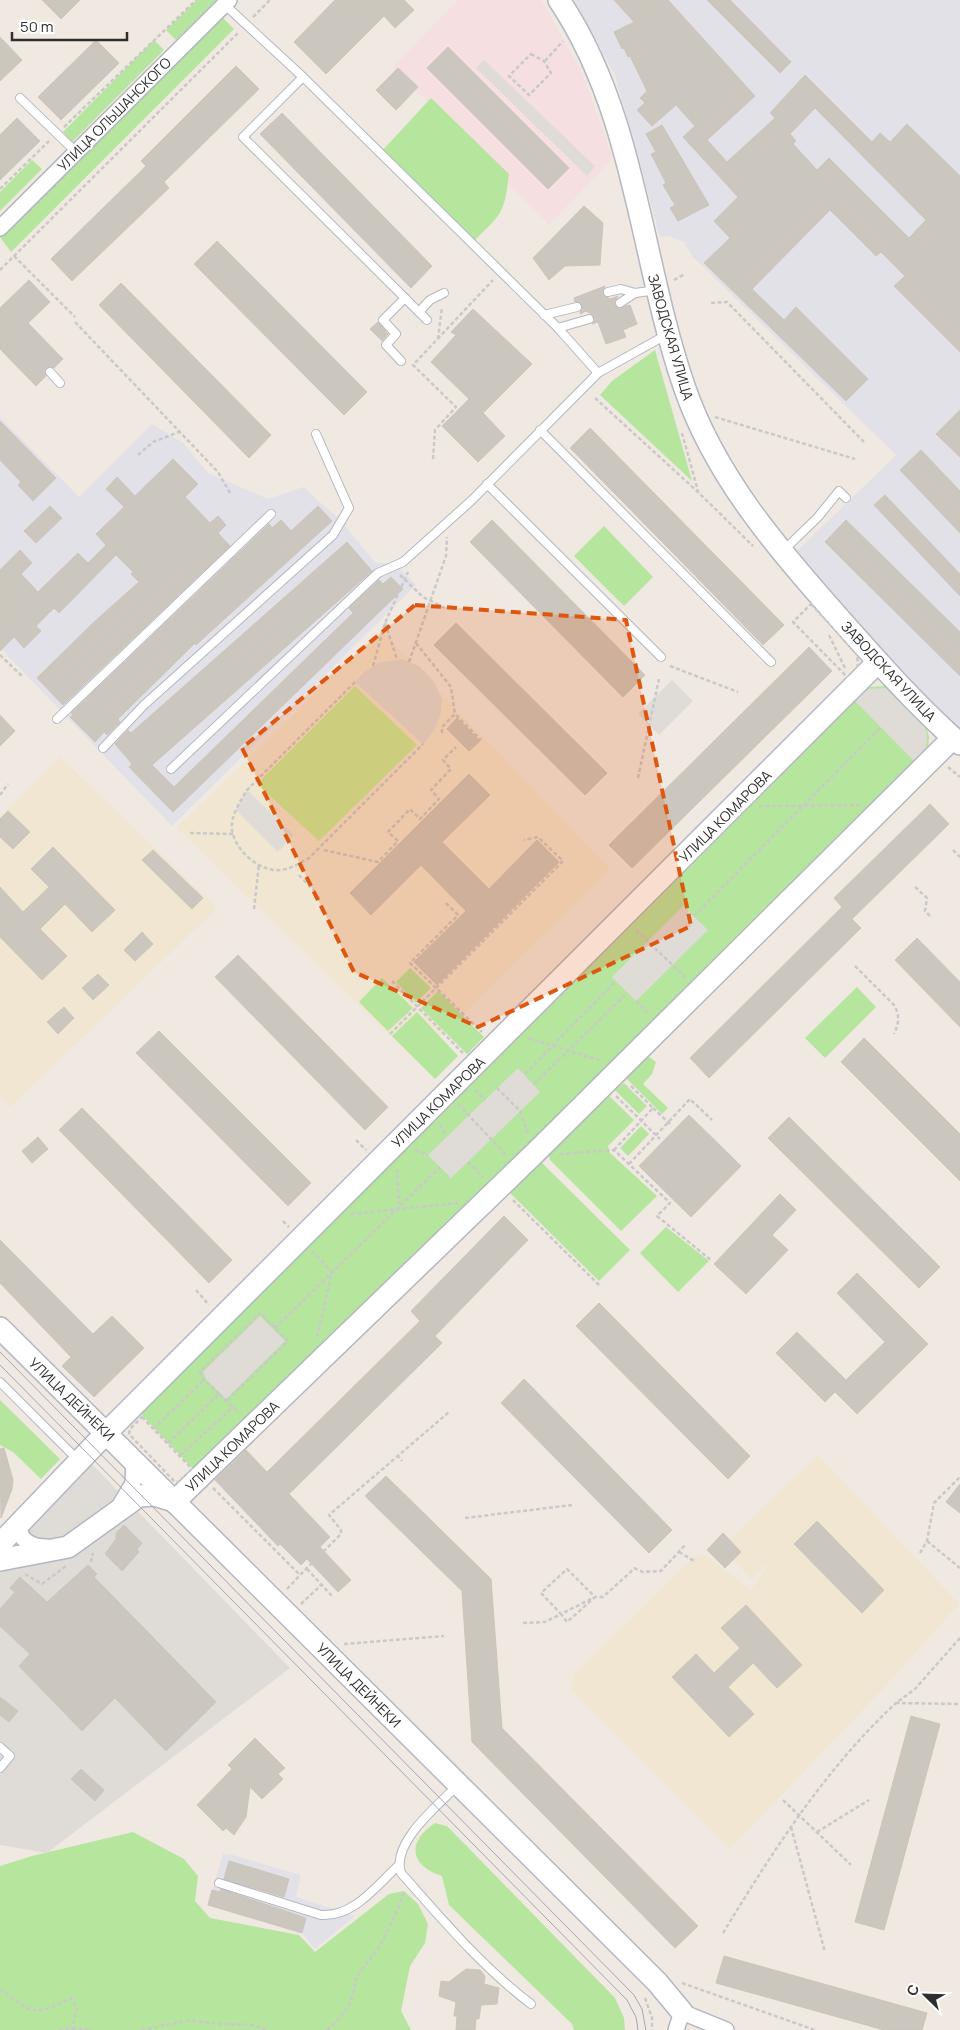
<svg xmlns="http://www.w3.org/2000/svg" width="960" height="2030" viewBox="0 0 960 2030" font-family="Manrope,sans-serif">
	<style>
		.industrial { fill: #e3e1e8 }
		.education { fill: #f0e6d1 }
		.medical { fill: #f5dfe0 }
		.green { fill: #b6e59e }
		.pitch { fill: #c9ec9a }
		.plaza { fill: #dfdcd8 }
		.building { fill: #cbc7bf; stroke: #cbc5ba; fill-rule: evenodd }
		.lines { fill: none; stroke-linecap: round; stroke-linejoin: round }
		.lane-casing { stroke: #b4b7c1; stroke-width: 10 }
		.street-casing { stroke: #b4b7c1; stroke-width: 18 }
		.secondary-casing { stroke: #b4b7c1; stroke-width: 24 }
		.path { stroke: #c9c9c9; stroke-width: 2.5; stroke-dasharray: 4 2.5; stroke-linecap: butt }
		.lane { stroke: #fff; stroke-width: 8 }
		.street { stroke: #fff; stroke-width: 15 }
		.secondary { stroke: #fff; stroke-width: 21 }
		.tram { stroke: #a3a6b8; stroke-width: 1 }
		.marked { fill: #df570e; fill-opacity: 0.2; stroke: #df570e; stroke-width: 4; stroke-dasharray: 10 6; stroke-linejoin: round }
		.labels { text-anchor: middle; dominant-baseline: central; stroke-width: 4; stroke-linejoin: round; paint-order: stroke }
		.street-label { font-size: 14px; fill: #2e2e2e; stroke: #fff }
	</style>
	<rect width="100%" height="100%" fill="#efe9e1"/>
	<g class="industrial">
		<path d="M574,0H960V732L794,554L896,455L692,256L684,242L669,236L660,237L615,75Z"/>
		<path d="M0,417L79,497L152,424L183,443L208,473L268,499L303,487L338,518L376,563H395L416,585L172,826L0,648Z"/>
		<path d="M223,1854L233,1855L301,1875L296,1897L355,1916L315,1949L302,1933L208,1905Z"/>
	</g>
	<g class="education">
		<path d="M380,630L610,869L416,1061L177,828Z"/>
		<path d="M60,757L217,908L10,1107L0,1097V817Z"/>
		<path d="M818,1455L959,1604L891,1680L730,1849L572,1691L573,1675L693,1558L704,1554L751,1590L771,1561L751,1579L722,1547Z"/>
	</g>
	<path class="medical" d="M458,0H541L581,70L613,158L549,225L393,67Z"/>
	<g class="green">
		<path d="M197,0H217L176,40L166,30Z"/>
		<path d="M222,17L234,29L11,252L0,237Z"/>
		<path d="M154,40L164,50L72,142L63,132Z"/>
		<path d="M431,98L509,174C504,215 502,213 474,241L382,151Z"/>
		<path d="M32,160L42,169L0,211V192Z"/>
		<path d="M655,350L692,481L600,395L612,381Z"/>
		<path d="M604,526L653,577L624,606L574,556Z"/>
		<path d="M887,686L925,722L929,737L928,750L197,1473L137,1410L847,697L869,687Z"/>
		<path d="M410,968L431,988L416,1003L396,982Z"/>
		<path d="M382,978L413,1008L388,1031L359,1002Z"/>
		<path d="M857,987L876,1007L825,1058L805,1038Z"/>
		<path d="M438,991L484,1037L467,1054L421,1008Z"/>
		<path d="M417,1012L458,1056L435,1079L392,1036Z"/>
		<path d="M648,1056L656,1062L652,1074L643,1084L668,1108L662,1114L626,1078Z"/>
		<path d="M624,1083L647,1106L639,1114L615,1090Z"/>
		<path d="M608,1095L634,1120L608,1146L610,1153L657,1196L621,1231L550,1160L548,1153Z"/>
		<path d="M641,1126L649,1134L628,1156L620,1148Z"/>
		<path d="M540,1161L630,1250L599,1281L509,1192Z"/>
		<path d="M666,1227L709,1261L678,1292L640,1253Z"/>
		<path d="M0,1400L60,1459L41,1479L13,1452L0,1445Z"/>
		<path d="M435,1823L447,1826L615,1998L624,2018L625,2030H574L572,2024L449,1905L442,1876C410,1866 406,1842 435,1823Z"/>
		<path d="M133,1832L184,1859L198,1876L195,1901L210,1918L299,1935L315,1952L389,1894L404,1891L418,1904L428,1924L425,1943L410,1966L401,2011L411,2030H0V1866L32,1856Z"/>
	</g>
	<path class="pitch" d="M355,686L417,745L319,841L257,784Z"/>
	<g class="plaza">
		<path d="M484,60L595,166L587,176L476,68Z"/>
		<path d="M401,659L419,666L435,683L442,700L440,716L433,732L423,744L355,682L364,672L379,663Z"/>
		<path d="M672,680L693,701L659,735L638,714Z"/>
		<path d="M886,688L924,723L927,736L926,749L914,761L852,698L869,689Z"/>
		<path d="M247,790L294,835L278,852L236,810Z"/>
		<path d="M683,906L708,930L636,1001L612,977Z"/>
		<path d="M518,1068L540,1092L451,1178L428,1155Z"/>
		<path d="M260,1316L285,1341L226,1399L206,1379L203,1372Z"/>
		<path d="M86,1458L290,1668L47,1853L0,1845V1546Z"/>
	</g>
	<g class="building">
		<path d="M42,0H80L61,19Z"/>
		<path d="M335,0H404L414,10L395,28L384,16L326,74L294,42Z"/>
		<path d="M614,0H668L755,96L707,140L727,162L775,118L770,113L805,75L872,142L880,133L890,142L907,124L960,176V352L894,286L905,276L881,252L876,256L830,210L752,289L784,320L796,307L868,379L846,401L704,263L730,238L714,221L738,197L683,137L695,126L676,105L652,126L637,110L645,103L640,98L647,91L630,56L628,57L624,48L622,49L614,32L634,22ZM815,108L926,220L909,238L829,158L817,170L793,144L796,141L790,134Z"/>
		<path d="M707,0H730L791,62L780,73Z"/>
		<path d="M0,37L22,60L0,81Z"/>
		<path d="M96,40L119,63L61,120L38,97Z"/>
		<path d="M448,47L569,168L548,189L427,68Z"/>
		<path d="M236,66L259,89L164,182L169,188L72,281L51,259L146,166L141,161Z"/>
		<path d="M398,68L418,87L396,110L376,90Z"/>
		<path d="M282,113L432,266L411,288L260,134Z"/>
		<path d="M17,118L40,141L0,180V135Z"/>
		<path d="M662,125L709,205L678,221L670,208L675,205L663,185L666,183L651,154L656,152L646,134Z"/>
		<path d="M584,206L603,223L600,265L565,266L549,280L533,258Z"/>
		<path d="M217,241L367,392L344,415L194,264Z"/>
		<path d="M29,280L50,302L28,323L63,359L54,368H46V376L36,386L0,349V308Z"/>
		<path d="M121,283L271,435L249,458L99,305Z"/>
		<path d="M605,286L603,291L604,295L610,299L618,296L614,303L618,308L630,305L637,324L623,330L626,337L606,344L598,322L592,324L595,320L593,315L586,311L580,314L582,305L575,302L574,298Z"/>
		<path d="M473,309L532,364L483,413L505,436L478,462L442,426L469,399L431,362L456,335L451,332Z"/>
		<path d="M378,322L388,334L382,341L370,329Z"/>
		<path d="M960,410V457L936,434Z"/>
		<path d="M0,421L56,478L33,501L18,485L21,482L0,460Z"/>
		<path d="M590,428L784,625L763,645L570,448Z"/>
		<path d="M921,450L960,491V533L900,470Z"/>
		<path d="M173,459L198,484L185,497L210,523L218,516L226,525L218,533L230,546L63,705L37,678L94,622L139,582L131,574L133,572L116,555L59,613L54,608L36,626L41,631L24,648L14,637L0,651V570L20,550L32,563L21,574L38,592L78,553L88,563L106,545L96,534L124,507L106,489L117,477L135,496Z"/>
		<path d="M885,495L960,574V596L874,505Z"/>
		<path d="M50,506L62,518L36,543L24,531Z"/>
		<path d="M318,506L332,521L196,645L195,643L118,719L120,722L107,735L104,732L95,742L70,717L73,715L71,713L269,524L272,528L281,520L291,531Z"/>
		<path d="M492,520L645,675L623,697L470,542Z"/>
		<path d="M846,520L960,632V676L825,542Z"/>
		<path d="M347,542L372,571L152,765L174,787L353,613L349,608L379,580L383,584L391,577L403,589L173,812L129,767L132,764L115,744L128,730L131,733Z"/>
		<path d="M456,623L607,773L585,795L434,645Z"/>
		<path d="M809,647L832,671L632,868L609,845Z"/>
		<path d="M0,715L15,731L0,746Z"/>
		<path d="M457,718L480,741L469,751L447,729Z"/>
		<path d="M469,774L490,795L442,842L489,889L537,840L559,862L437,985L414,962L466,911L421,865L371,915L350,893Z"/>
		<path d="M930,804L949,824L852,919L861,928L709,1078L690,1058L842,907L834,898Z"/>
		<path d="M8,811L30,832L13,849L0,837V819Z"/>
		<path d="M53,847L115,910L92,932L65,904L40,929L67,956L42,980L0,937V887L23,912L49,887L31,869Z"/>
		<path d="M153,850L203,898L192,909L142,860Z"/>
		<path d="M142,932L153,944L135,961L124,950Z"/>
		<path d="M917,938L960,982V1027L895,960Z"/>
		<path d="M238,955L388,1107L365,1130L215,977Z"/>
		<path d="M98,974L109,985L93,1000L82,988Z"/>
		<path d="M64,1007L74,1018L58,1034L47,1022Z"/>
		<path d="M159,1031L311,1183L288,1206L136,1053Z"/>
		<path d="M864,1038L960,1134V1181L841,1062Z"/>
		<path d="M82,1108L232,1260L209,1283L59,1130Z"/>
		<path d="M689,1115L741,1166L691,1217L639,1166Z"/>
		<path d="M789,1117L940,1267L919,1288L768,1138Z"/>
		<path d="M38,1137L48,1149L32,1163L22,1151Z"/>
		<path d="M780,1194L796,1210L772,1235L788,1250L746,1294L714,1264Z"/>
		<path d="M504,1216L528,1240L435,1336L442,1343L289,1494L330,1537L320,1547L351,1580L338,1592L307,1559L301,1565L280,1544L278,1546L215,1480L246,1450L267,1472L420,1321L411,1311Z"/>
		<path d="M0,1240L93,1334L112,1316L144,1348L94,1397L62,1366L71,1357L0,1283Z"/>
		<path d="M857,1273L928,1344L857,1414L835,1392L825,1402L776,1353L797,1332L846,1380L885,1342L837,1293Z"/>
		<path d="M599,1303L750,1456L728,1479L576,1326Z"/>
		<path d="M524,1379L672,1530L649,1553L501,1403Z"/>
		<path d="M4,1448L13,1480L12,1489L1,1518L0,1449Z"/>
		<path d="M386,1476L491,1579L502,1728L698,1926L675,1948L472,1742L462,1591L365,1496Z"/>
		<path d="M960,1484V1513L946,1502Z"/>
		<path d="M817,1521L884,1590L862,1613L794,1544Z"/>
		<path d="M124,1525L142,1543L137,1549L139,1552L122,1571L105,1554L116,1539V1533Z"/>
		<path d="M723,1533L741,1552L725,1568L707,1550Z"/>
		<path d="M88,1565L97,1574L94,1577L216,1702L166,1751L115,1698L82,1731L19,1666L30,1654L0,1626V1609L15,1592L10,1588L20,1577L47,1602Z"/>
		<path d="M746,1605L802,1665L777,1688L753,1663L728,1687L754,1714L729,1737L672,1677L696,1654L714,1673L740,1648L721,1628Z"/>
		<path d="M0,1697L18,1711L9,1722L0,1715Z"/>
		<path d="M911,1716L940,1724L884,1930L855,1922Z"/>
		<path d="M255,1738L285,1768L278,1774L283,1779L262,1799L250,1787L246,1817L234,1835L226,1828L223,1831L197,1805L232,1769L228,1765Z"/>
		<path d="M81,1769L104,1790L95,1801L71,1779Z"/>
		<path d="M229,1861L289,1879L284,1897L224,1879Z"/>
		<path d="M221,1889L306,1918L302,1933L208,1905L212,1890L220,1892Z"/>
		<path d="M724,1956L927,2013L922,2030H884L716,1983Z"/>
		<path d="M466,1969L480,1970L485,1976L484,1984L499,1988L497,2004L481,2005L479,2019H476L475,2030H456L457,2016H454L456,2002L439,1996L441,1981L449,1982Z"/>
	</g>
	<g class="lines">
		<defs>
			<g id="lane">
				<path d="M224,4L303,77L558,328L598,373L666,335"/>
				<path d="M303,77L243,137L427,320"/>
				<path d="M20,98L76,152"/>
				<path d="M608,292L621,289L635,293L657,290"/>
				<path d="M620,303L635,293"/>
				<path d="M419,312L430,300L444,293"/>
				<path d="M544,315L577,307"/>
				<path d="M558,328L589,319"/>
				<path d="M401,361L386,345L396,334L383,320L405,298"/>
				<path d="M50,372L60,383"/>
				<path d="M540,430L771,662"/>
				<path d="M487,484L661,657"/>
				<path d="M783,551L818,517L839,491L846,498"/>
				<path d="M57,719L271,514"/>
				<path d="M103,748L144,705L333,535L349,508L316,434"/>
				<path d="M171,769L378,573L403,562L472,500L598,373"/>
				<path d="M0,1382L78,1460"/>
				<path d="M0,1747L10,1756L0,1768"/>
				<path d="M457,1786C438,1805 391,1843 401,1873C441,1918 482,1967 531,2004"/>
				<path d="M219,1883L321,1915C354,1917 376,1886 398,1866"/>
			</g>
			<g id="street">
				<path d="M0,228L229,0"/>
				<path d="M120,1505L133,1483L134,1461"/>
				<path d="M21,1521C15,1539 31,1547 47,1547"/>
				<path d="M682,2012L726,2030"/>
				<path d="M676,2030L682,2012"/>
			</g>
			<g id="secondary">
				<path d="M559,0C636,115 640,258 684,386C715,477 778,549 840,619C878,662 917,706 960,744"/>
				<path d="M0,1328L657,1982L682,2012"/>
				<path d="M174,1502L537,1151L953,738"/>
				<path d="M0,1544L107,1432L878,662"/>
				<path d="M0,1560L68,1547L139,1496L154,1495L174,1501"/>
			</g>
		</defs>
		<use href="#lane" class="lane-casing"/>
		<use href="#street" class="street-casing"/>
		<use href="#secondary" class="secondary-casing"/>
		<g class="path">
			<path d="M253,17L270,0"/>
			<path d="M531,54L544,61L551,73L529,95L509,76Z"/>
			<path d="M545,61L563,41"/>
			<path d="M64,127L196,0"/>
			<path d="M0,189L49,141"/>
			<path d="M14,256L75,317"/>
			<path d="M0,270L239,32"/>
			<path d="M674,280L685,274"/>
			<path d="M711,303L727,302L864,442"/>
			<path d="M75,322L218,472L230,493"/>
			<path d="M438,339L442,307"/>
			<path d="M595,398L698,492L753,546"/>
			<path d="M715,417L855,459"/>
			<path d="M682,433L698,491"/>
			<path d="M138,455L153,442L179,432"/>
			<path d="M433,459L435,430L456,407L413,365L493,280"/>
			<path d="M400,575L423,597L447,609"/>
			<path d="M811,604L857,653L858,670L850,680L793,622Z"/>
			<path d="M385,623L397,659"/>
			<path d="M829,635L845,668"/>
			<path d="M416,643L451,687L455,714"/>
			<path d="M0,655L23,677"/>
			<path d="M409,662L446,556L447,537"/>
			<path d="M373,666L385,623L408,572"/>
			<path d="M670,666L738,692"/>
			<path d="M355,682L247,790C240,802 230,817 232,830C235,850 259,872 280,870C291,869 300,863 309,858L423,744"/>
			<path d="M442,733V727L455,714L481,740"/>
			<path d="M948,767L960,777"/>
			<path d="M638,778L659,679"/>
			<path d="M0,795L8,784"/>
			<path d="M759,806L861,805"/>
			<path d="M190,833L233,834"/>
			<path d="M324,850L378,862L398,841L388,832L410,809L420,819L439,799L431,790L451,769L443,760L456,747"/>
			<path d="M953,850L960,857"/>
			<path d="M299,875L317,894"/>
			<path d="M915,887L927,898L925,911L932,918"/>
			<path d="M446,903L458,915L410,963L482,1032"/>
			<path d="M254,909L259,864"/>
			<path d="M694,916L881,727"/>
			<path d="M636,930L686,978"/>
			<path d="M855,966L894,1005C900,1015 899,1023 894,1034"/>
			<path d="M392,981L463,1053"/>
			<path d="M636,1001L649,1014"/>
			<path d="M390,1034L563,861L538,837L524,840"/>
			<path d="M528,1038L602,1061"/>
			<path d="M525,1074L615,982"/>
			<path d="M534,1084L627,993"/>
			<path d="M497,1088L520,1111L528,1134"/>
			<path d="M475,1090L485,1100"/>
			<path d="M616,1096L660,1139"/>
			<path d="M458,1104L506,1155"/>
			<path d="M653,1108L672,1126"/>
			<path d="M440,1125L447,1136"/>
			<path d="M356,1140L366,1150"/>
			<path d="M415,1150L428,1155"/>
			<path d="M614,1150L653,1108L630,1085"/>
			<path d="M560,1154L614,1150L670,1203L657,1216L712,1261"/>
			<path d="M468,1162L483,1177"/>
			<path d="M629,1164L690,1099L712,1120"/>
			<path d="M397,1169L399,1205"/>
			<path d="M513,1200L599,1285"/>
			<path d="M351,1214L458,1203"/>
			<path d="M283,1221L289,1227"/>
			<path d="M312,1251L332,1272L317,1338"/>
			<path d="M196,1290L209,1305"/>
			<path d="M275,1328L440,1167"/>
			<path d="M219,1394L204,1380L200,1372L260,1313L288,1341L226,1401"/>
			<path d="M142,1417L193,1470L180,1482H175L129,1434L130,1429Z"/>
			<path d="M153,1429L204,1380"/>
			<path d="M168,1443L219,1394L239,1413"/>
			<path d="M397,1455L402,1461"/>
			<path d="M180,1456L233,1407"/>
			<path d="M213,1488L300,1575L341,1534V1530L329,1515L449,1412"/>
			<path d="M465,1518L572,1505"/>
			<path d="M927,1541L960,1568"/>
			<path d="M679,1552L696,1562"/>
			<path d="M920,1553L927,1541L934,1503L960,1477"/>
			<path d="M91,1562L93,1553"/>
			<path d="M634,1568L643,1572L661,1571L685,1545"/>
			<path d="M307,1569L333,1597"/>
			<path d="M25,1574L42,1584L66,1566"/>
			<path d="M287,1589L300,1575"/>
			<path d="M301,1604L322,1584"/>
			<path d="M523,1623L545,1622L561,1614L567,1622L595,1597L567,1569L541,1593L561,1614L595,1597H603L635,1568"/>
			<path d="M960,1638L915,1689L896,1703L960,1704"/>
			<path d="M344,1644L444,1636"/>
			<path d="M783,1800L851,1865"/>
			<path d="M791,1827L825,1952"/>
			<path d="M817,1832L869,1800"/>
			<path d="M723,1933C773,1851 825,1769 896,1703"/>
			<path d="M682,1983L815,2030"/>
			<path d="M0,1989C34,2014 32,2017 71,1998L77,2007L72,2030"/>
			<path d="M645,1998L652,2018V2030"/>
			<path d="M59,2030L73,2028L92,2030"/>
			<path d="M141,2030L190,2020L220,2024L252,2025L268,2030"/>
			<path d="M327,2030L340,2018L351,2002L357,1976L380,1946L399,1907L404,1891"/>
		</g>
		<use href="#lane" class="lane"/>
		<use href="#street" class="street"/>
		<use href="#secondary" class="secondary"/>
		<g class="tram">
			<path d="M0,1352L634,1995L642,2009L646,2030"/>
			<path d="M0,1365L627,2000L636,2017L638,2030"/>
		</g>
	</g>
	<path class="marked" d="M415,605L626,620L691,926L478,1027L354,972L242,748Z"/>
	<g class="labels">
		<g class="street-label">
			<text transform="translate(114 114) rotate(-45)">УЛИЦА ОЛЬШАНСКОГО</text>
			<text transform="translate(671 337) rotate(74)">ЗАВОДСКАЯ УЛИЦА</text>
			<text transform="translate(889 671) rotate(47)">ЗАВОДСКАЯ УЛИЦА</text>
			<text transform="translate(725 816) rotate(-45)">УЛИЦА КОМАРОВА</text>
			<text transform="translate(438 1102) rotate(-44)">УЛИЦА КОМАРОВА</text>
			<text transform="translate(72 1399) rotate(44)">УЛИЦА ДЕЙНЕКИ</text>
			<text transform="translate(232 1446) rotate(-44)">УЛИЦА КОМАРОВА</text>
			<text transform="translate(359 1685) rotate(45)">УЛИЦА ДЕЙНЕКИ</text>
		</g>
	</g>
	<g transform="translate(925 1995) rotate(293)" stroke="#ffffff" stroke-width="4" paint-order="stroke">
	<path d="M0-4L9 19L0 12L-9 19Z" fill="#2e2e2e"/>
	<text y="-8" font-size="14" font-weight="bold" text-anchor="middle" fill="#2e2e2e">С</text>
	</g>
	<path d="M12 32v8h115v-8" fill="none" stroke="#2e2e2e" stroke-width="2.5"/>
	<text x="20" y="32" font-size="15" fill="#2e2e2e" stroke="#ffffff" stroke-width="4" paint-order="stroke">50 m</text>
</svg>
